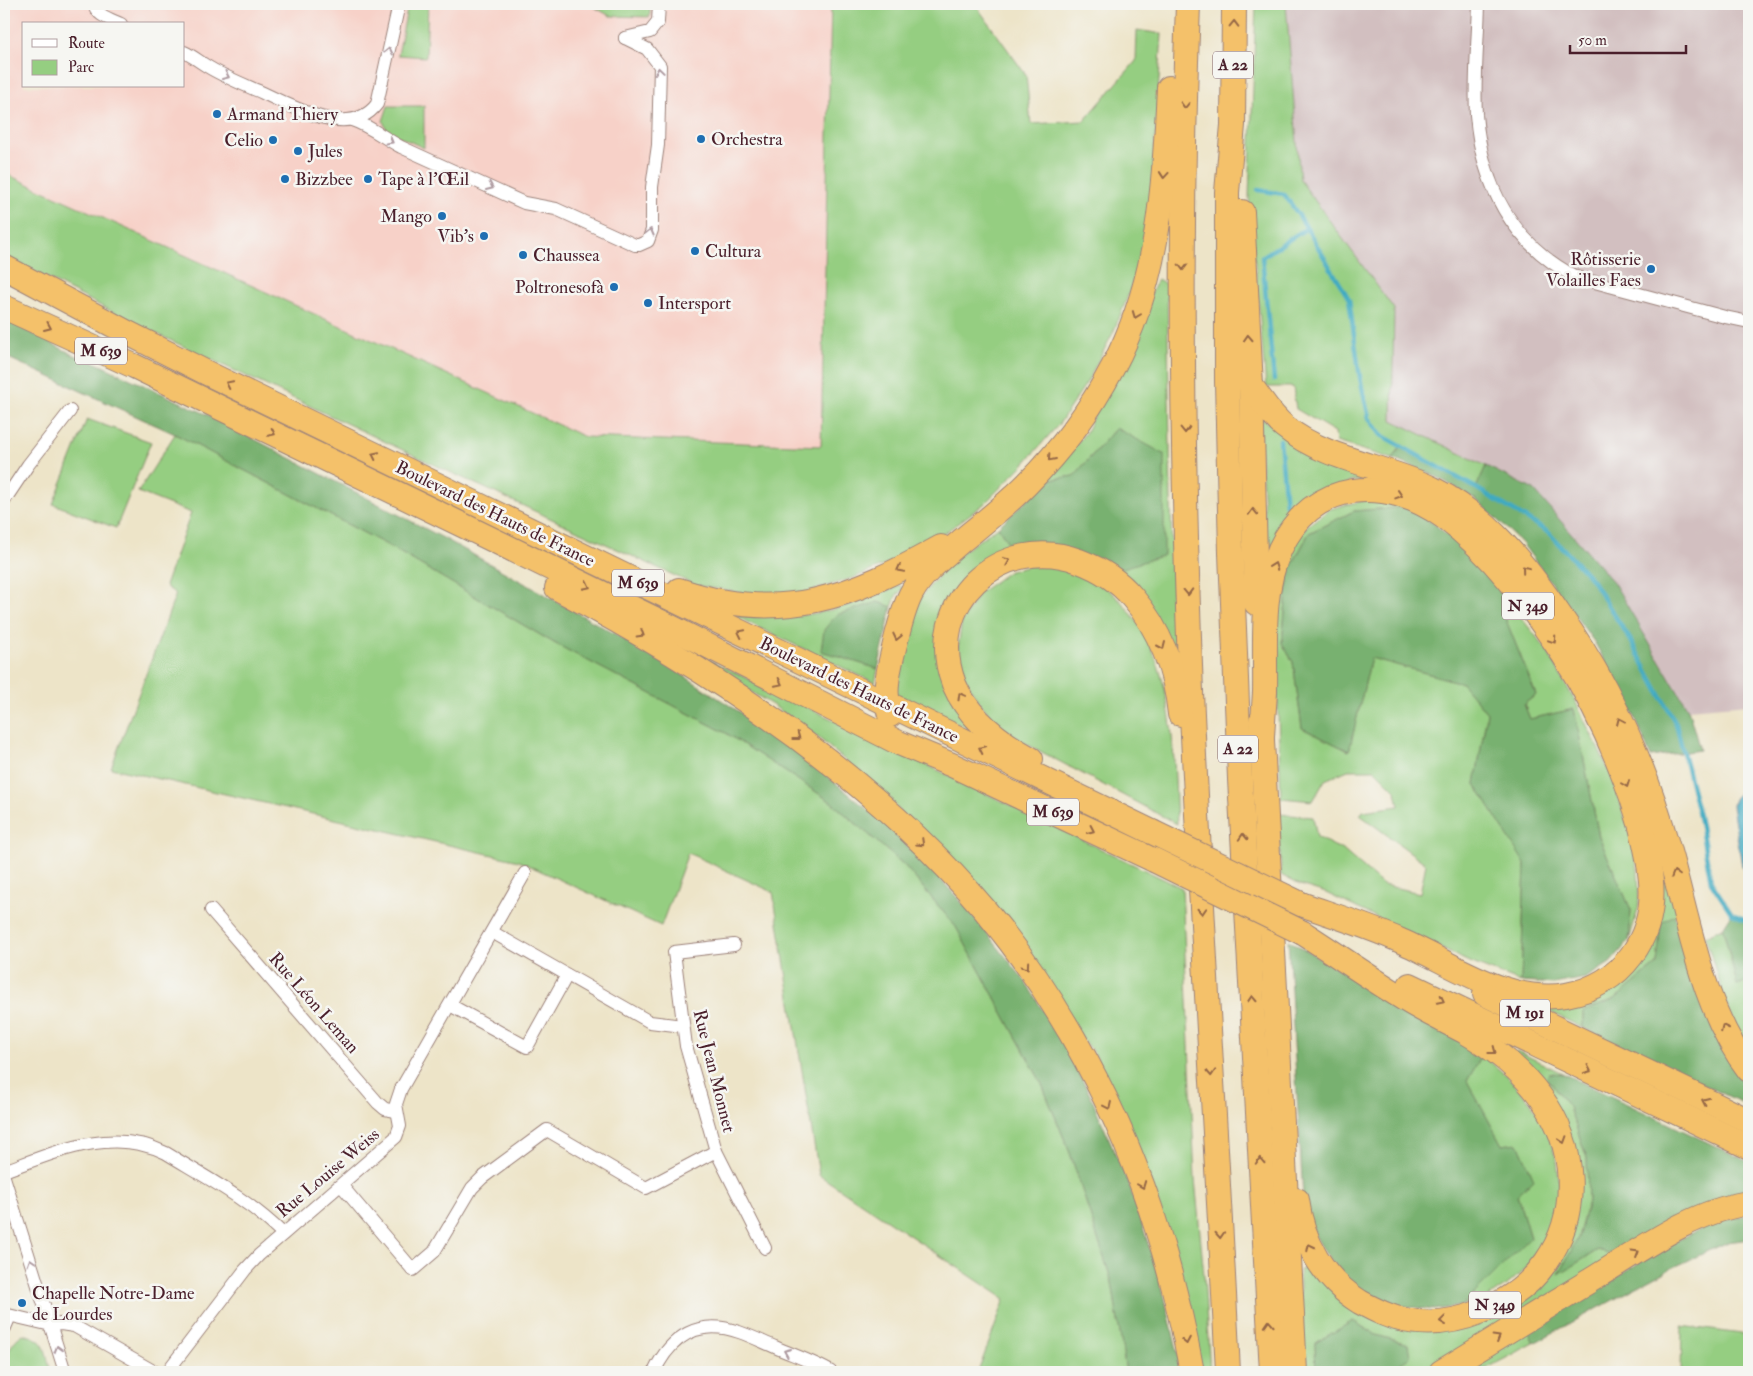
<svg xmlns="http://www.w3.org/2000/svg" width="1753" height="1376" viewBox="0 0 1753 1376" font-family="'IM FELL Double Pica',serif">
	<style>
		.built { fill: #f7d1c8; fill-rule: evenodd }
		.industrial { fill: #d2bfc0 }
		.green { fill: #95ce81; stroke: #707656 }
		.forest { fill: #78b16f; stroke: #61684d }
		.water { fill: #41aac1; stroke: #466476 }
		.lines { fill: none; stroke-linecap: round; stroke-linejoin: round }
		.stream { stroke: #41aac1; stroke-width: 4.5 }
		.street-casing { stroke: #9c827a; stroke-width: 14 }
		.highway-casing { stroke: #9c827a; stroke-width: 26 }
		.street { stroke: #fff; stroke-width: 12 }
		.highway { stroke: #f4c16a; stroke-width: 24 }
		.highway-bridge-casing { stroke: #9c827a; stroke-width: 26; stroke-linecap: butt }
		.highway-bridge { stroke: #f4c16a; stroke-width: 24 }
		.oneway { stroke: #966847 }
		.oneway2 { stroke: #ae9aa0 }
		.poi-dot { fill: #1f6fb2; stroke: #f6f6f2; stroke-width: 2 }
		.labels { text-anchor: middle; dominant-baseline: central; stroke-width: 5; stroke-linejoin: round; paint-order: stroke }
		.shield { fill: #f6f6f2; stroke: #7e6067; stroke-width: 1 }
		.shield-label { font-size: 16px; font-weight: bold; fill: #4a1f2b }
		.poi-label { font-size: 18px; fill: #4a1f2b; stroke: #f6f6f2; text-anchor: start }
		.street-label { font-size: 18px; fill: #4a1f2b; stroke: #f6f6f2 }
	</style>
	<rect width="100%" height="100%" fill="#f6f6f2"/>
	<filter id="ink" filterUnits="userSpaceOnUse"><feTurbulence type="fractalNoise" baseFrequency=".02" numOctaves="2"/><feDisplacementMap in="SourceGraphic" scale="10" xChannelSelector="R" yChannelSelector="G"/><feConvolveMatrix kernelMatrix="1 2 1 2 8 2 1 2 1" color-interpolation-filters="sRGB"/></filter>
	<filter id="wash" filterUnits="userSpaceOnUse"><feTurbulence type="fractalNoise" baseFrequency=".0096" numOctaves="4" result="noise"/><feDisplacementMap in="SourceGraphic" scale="20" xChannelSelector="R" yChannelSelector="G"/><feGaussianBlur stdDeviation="1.12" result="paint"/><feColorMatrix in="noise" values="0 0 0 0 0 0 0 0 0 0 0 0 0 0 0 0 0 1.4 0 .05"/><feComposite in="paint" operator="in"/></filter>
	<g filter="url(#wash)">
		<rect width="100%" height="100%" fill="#ede4c8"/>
		<path class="built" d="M4,4H831L822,446L585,437L4,173ZM24,24H184V86H24Z"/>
		<path class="industrial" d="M1286,4H1749V704L1688,709L1614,583L1534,490L1392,420L1394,309L1300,180Z"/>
		<g class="green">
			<path d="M408,4H428L426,57L398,55Z"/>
			<path d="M589,4H650V17L610,16Z"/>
			<path d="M831,4H975L1026,75L1031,124L1084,121L1136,61L1137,30L1162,34L1152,185L1144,245L1129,293L1113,333L1087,382L1059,424L1023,465L984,504L943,534L897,560L853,578L804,593L771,598L695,585L426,461L134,323L4,256V173L585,437L821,446Z"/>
			<path d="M1256,4H1286L1300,180L1394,309L1392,420L1486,466L1476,488L1401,446L1393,459L1336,442L1335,432L1296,409L1293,387H1266L1249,197Z"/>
			<path d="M388,106H424V148L387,131L383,121Z"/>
			<path d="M1158,279L1167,285L1173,615L1176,649L1114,571L1116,428L1074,476L1048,480L1086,432Z"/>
			<path d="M1259,418L1394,481H1351L1266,552Z"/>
			<path d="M87,419L151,442L116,528L53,504Z"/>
			<path d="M175,434L387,545L554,643L726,733L830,801L905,866L956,927L1041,1082L1070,1153L1112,1282L1126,1372H978L1005,1299L819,1175L773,892L688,853L661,926L519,861L111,768L176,594L165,586L191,513L138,492Z"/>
			<path d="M1369,499L1405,507L1354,511L1309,533L1289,570L1282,643L1293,662L1302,728L1349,751L1371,658L1462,683L1487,713L1475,784L1525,863L1521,982L1467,961L1326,893L1300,885L1281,875L1279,814L1313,817L1317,837L1344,851L1383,885L1420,893L1426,864L1360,815L1363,811L1399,806L1396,791L1375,770H1348L1325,780L1313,801L1281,798L1275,626L1278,589L1291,548L1307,526L1330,509Z"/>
			<path d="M998,527L1012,549L947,603L975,729L971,730L894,693L918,600L955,557Z"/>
			<path d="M1030,566C1048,566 1065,566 1083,572C1093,576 1103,585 1111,592C1176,649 1173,745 1177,824L1021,741L994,721L976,697L963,676L958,648L962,621L979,593L1010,571Z"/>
			<path d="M900,585L903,589L896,596L892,607L878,602L822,651L878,669L875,683L737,617L739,614C753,615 767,616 781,616C823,617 863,601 900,585Z"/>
			<path d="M1500,591L1546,649L1576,703L1612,777L1630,834L1638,870L1639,905L1629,941L1631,910L1599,837L1574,709L1530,719L1524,704L1536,695L1506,620Z"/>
			<path d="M703,657L1182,888L1195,1179L1204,1276L1210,1372H1202L1096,1056L887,796L820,739L774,706L701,661Z"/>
			<path d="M1657,847L1679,914L1661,924L1657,964L1615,999L1583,1012V1028L1540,1007L1631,971Z"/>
			<path d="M1723,928L1737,985L1749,981V1033L1744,1041L1726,1004L1705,936Z"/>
			<path d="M1517,1051L1564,1074L1549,1073L1547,1078L1569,1107L1587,1158L1588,1201L1578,1238L1560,1273L1598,1250L1617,1256L1426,1372H1388L1409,1357L1408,1344L1376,1335L1353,1321L1315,1343L1316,1372H1305L1299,1270L1314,1267L1373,1316L1493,1315L1578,1199L1515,1054Z"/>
			<path d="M1482,1055L1509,1078L1531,1103L1546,1127L1557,1161L1560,1189L1554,1218L1544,1243L1529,1265L1511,1282L1487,1298L1462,1306L1530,1238L1517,1195L1533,1178L1518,1143L1502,1145L1467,1081Z"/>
			<path d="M1682,1326L1749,1335V1372H1681Z"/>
			<path d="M1528,1330L1534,1343L1480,1372H1459Z"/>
			<path d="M23,1334C48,1340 44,1349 51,1372H4C4,1358 11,1341 23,1334Z"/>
		</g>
		<g class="forest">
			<path d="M4,319L74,355L96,363L208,415L447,540L649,653L758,724L822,772L883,822L926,864L966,907L1025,981L1064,1045L1090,1095L1130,1187L1163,1290L1182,1372H1126L1112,1282L1070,1153L1041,1082L956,927L905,866L830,801L726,733L554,643L387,545L175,434L4,356Z"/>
			<path d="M1116,428L1164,454V555L1114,571L1012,549L998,527L1048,480L1074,476Z"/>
			<path d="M1401,446L1476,488L1486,466L1534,490L1614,583L1688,709L1700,750L1651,757L1634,715L1595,643L1522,543L1475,499L1434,475L1393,459Z"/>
			<path d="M1405,507L1433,523L1470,554L1500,591L1506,620L1536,695L1524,704L1530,719L1574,709L1599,837L1631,910L1629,941L1610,963L1586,978L1554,984L1521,982L1525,864L1475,784L1487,713L1462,683L1371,658L1349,751L1302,728L1293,662L1282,643L1289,571L1309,533L1354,511Z"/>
			<path d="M878,602L892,607L878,669L821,651L824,630L836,615Z"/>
			<path d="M1732,914L1749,921V981L1737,985L1723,928Z"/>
			<path d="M1674,915L1749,1081V1090L1745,1104L1583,1028V1012L1615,999L1657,964L1661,923Z"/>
			<path d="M1288,940L1415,1013L1482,1055L1467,1081L1502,1145L1518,1143L1534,1179L1517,1195L1530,1238L1462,1306L1434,1310L1396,1305L1357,1288L1329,1259L1311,1229L1303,1197Z"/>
			<path d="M1549,1073L1564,1074L1749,1162V1196L1617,1256L1598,1250L1559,1274L1578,1238L1588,1201L1587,1158L1569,1107L1547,1078Z"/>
			<path d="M1749,1215V1239L1728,1242L1672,1268L1534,1343L1528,1330C1559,1311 1590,1293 1621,1274C1660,1250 1702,1222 1749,1215Z"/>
			<path d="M1353,1321L1376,1335L1408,1344L1410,1357L1388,1372H1316L1315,1343Z"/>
		</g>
		<path class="water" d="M1749,786V880L1745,875L1742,866L1732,806C1733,795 1741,792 1749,786Z"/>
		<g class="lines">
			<g class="stream">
				<path d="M1258,190L1284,194L1300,217L1349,299L1360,378L1369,418L1381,435L1476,488L1548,532L1592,580L1631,641L1676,724L1699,816L1711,882L1732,914L1749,921"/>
				<path d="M1274,380L1262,257L1307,228"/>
				<path d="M1280,440L1286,505"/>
			</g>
		</g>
	</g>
	<g filter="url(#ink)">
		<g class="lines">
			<defs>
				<g id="street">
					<path d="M94,4C97,16 110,19 121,24"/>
					<path d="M1479,4C1478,40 1474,78 1476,115C1482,185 1512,244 1576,277L1725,317L1749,322"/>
					<path d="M625,38L650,32L658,22L659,4"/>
					<path d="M184,52C193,56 201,63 210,68C227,78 245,85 263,93C294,107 350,140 377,104L399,4"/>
					<path d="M352,120C370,126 384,138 401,147L524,203L556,209L635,245H639L648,241L652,230V187L658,145L660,66L647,49L625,38"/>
					<path d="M4,501L28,465L70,411"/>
					<path d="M211,910L378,1103L385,1109L396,1111"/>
					<path d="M492,932L650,1022L683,1026"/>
					<path d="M734,945L674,952L686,1046L716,1151L765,1248"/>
					<path d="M450,1005L527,1047L567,975"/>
					<path d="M4,1171C56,1152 112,1126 166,1153C207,1178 249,1200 283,1234"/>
					<path d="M4,1177L65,1372"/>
					<path d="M341,1185L413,1270L434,1252L472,1188L482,1178L547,1130L646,1188L716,1151"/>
					<path d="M4,1314L51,1325L61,1324L74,1326L155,1372"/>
					<path d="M4,1330L10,1316"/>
					<path d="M167,1372L245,1270L259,1255L396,1137L400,1126L396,1104L401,1089L525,873"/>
					<path d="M654,1372C671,1336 699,1318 739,1332C751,1336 763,1342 775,1347C793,1355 814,1362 831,1372"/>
				</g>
				<g id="highway">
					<path d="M1188,4C1179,233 1182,463 1191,692C1201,919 1217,1145 1228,1372"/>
					<path d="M1234,4L1233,125L1227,192V381L1231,553L1240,779L1272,1372"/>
					<path d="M1242,212L1251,386L1256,603"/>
					<path d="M4,267L126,332L207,373L1152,832"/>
					<path d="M4,307L134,366L487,537L667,625L899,743L952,765L1154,860"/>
					<path d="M1251,386C1262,400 1271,416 1285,427C1325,460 1387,466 1433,489C1487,516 1526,566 1559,614C1609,684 1645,766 1668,848C1689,921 1702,1009 1749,1070"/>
					<path d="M557,588C712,670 871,775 985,910C1061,1001 1122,1116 1157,1229C1172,1276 1183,1324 1192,1372"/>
					<path d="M679,590C781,625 852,597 941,547"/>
					<path d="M890,715C883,693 888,673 893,652C898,632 902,612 911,594C922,573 942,558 960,542C982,524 1005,506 1026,485C1061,450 1090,411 1113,367C1160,279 1164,185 1169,88"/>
					<path d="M1261,721L1295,1372"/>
					<path d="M1262,736C1263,721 1264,706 1265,692C1266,644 1260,594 1280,549C1313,479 1386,475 1444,517C1492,553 1530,604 1563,654C1601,714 1645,810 1651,881C1656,938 1622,985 1566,995C1507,1005 1452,963 1401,941C1368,926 1335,916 1301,904"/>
					<path d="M1031,759C1000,742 968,718 954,684C923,603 1001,532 1079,561C1100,569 1118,580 1132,597C1160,629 1176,672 1180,714"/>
					<path d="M1410,985L1749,1147"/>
					<path d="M1485,994L1749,1121"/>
					<path d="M1297,1200C1302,1241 1323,1279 1360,1302C1373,1309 1386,1316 1400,1319C1452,1332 1516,1305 1546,1262C1581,1212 1576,1144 1540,1096C1521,1070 1492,1047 1464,1031C1446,1022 1428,1013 1411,1003C1374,981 1339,956 1303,933"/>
					<path d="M1441,1372C1493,1340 1544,1309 1596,1277C1643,1248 1693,1211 1749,1203"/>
				</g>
			</defs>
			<use href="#street" class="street-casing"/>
			<use href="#highway" class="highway-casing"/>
			<use href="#street" class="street"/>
			<use href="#highway" class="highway"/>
			<defs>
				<g id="highway-bridge">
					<path d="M1152,832L1301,904"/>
					<path d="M1154,860L1303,933"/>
				</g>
			</defs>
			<use href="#highway-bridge" class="highway-bridge-casing"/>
			<use href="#highway-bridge" class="highway-bridge"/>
		</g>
		<defs><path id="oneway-chevron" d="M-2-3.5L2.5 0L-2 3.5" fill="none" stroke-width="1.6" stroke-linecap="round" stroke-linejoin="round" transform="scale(1.25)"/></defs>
		<g class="oneway">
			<use href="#oneway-chevron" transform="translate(1234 24) rotate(-89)"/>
			<use href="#oneway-chevron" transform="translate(1185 105) rotate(92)"/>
			<use href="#oneway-chevron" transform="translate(1164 175) rotate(95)"/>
			<use href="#oneway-chevron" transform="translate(1183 267) rotate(90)"/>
			<use href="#oneway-chevron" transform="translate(1136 315) rotate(111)"/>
			<use href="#oneway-chevron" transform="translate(48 327) rotate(24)"/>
			<use href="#oneway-chevron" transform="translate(1248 338) rotate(-93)"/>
			<use href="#oneway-chevron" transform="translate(229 384) rotate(-154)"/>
			<use href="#oneway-chevron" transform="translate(1185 430) rotate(89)"/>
			<use href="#oneway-chevron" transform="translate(272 433) rotate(26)"/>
			<use href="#oneway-chevron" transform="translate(375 455) rotate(-154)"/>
			<use href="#oneway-chevron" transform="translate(1051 458) rotate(131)"/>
			<use href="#oneway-chevron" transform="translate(1399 495) rotate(18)"/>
			<use href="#oneway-chevron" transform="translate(1253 512) rotate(-92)"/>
			<use href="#oneway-chevron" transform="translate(1007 561) rotate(-22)"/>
			<use href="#oneway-chevron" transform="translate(1274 566) rotate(-70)"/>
			<use href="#oneway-chevron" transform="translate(900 569) rotate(152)"/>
			<use href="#oneway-chevron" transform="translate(1525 569) rotate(-129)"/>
			<use href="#oneway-chevron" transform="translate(587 586) rotate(26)"/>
			<use href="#oneway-chevron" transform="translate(1188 592) rotate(88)"/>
			<use href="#oneway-chevron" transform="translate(741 633) rotate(-154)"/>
			<use href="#oneway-chevron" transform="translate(641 634) rotate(31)"/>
			<use href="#oneway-chevron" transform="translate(897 637) rotate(103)"/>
			<use href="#oneway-chevron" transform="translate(1553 640) rotate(56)"/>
			<use href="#oneway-chevron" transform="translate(1162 646) rotate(66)"/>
			<use href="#oneway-chevron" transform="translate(779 683) rotate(26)"/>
			<use href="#oneway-chevron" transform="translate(961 696) rotate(-120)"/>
			<use href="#oneway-chevron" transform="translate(1620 721) rotate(-114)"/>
			<use href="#oneway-chevron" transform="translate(797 737) rotate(37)"/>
			<use href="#oneway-chevron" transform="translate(982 749) rotate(-154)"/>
			<use href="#oneway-chevron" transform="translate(1626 784) rotate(69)"/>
			<use href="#oneway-chevron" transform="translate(1091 830) rotate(25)"/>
			<use href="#oneway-chevron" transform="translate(1243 837) rotate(-93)"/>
			<use href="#oneway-chevron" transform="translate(921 843) rotate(44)"/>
			<use href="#oneway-chevron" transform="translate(1675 874) rotate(-105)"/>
			<use href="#oneway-chevron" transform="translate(1202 911) rotate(87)"/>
			<use href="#oneway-chevron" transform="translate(1026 966) rotate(55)"/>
			<use href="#oneway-chevron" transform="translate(1252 999) rotate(-93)"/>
			<use href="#oneway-chevron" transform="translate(1441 1000) rotate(26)"/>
			<use href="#oneway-chevron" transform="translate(1724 1028) rotate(-117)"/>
			<use href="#oneway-chevron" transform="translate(1493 1051) rotate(37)"/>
			<use href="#oneway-chevron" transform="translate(1588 1070) rotate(25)"/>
			<use href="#oneway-chevron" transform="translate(1211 1073) rotate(87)"/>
			<use href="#oneway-chevron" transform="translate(1705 1101) rotate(-155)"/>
			<use href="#oneway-chevron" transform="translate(1108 1106) rotate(65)"/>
			<use href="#oneway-chevron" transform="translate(1563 1140) rotate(72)"/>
			<use href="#oneway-chevron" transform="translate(1260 1161) rotate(-93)"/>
			<use href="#oneway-chevron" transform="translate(1142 1185) rotate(69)"/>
			<use href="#oneway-chevron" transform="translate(1220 1235) rotate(87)"/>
			<use href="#oneway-chevron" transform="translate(1310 1247) rotate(-117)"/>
			<use href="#oneway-chevron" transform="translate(1636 1253) rotate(-31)"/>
			<use href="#oneway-chevron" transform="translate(1443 1321) rotate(173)"/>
			<use href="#oneway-chevron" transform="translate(1269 1324) rotate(-93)"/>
			<use href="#oneway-chevron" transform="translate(1497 1338) rotate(-31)"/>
			<use href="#oneway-chevron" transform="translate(1186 1341) rotate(79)"/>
		</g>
		<g class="oneway2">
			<use href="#oneway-chevron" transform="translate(389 51) rotate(-78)"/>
			<use href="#oneway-chevron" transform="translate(659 71) rotate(-98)"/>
			<use href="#oneway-chevron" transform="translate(226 76) rotate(24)"/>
			<use href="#oneway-chevron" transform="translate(390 141) rotate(30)"/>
			<use href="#oneway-chevron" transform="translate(490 187) rotate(24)"/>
			<use href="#oneway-chevron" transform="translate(650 232) rotate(-76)"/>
			<use href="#oneway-chevron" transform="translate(31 1262) rotate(-108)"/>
			<use href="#oneway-chevron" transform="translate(58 1349) rotate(-106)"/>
			<use href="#oneway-chevron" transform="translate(787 1352) rotate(-157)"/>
		</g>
	</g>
	<g class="poi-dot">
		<circle cx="217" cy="114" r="5"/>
		<circle cx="701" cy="139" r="5"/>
		<circle cx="273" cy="140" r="5"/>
		<circle cx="298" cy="151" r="5"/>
		<circle cx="285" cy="179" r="5"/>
		<circle cx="368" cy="179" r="5"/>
		<circle cx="442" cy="216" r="5"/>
		<circle cx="484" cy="236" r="5"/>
		<circle cx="695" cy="251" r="5"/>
		<circle cx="523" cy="255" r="5"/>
		<circle cx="1651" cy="269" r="5"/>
		<circle cx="614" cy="287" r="5"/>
		<circle cx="648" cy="303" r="5"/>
		<circle cx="22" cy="1303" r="5"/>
	</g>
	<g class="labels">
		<g class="shield">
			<rect x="1213" y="51.5" width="40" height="27" rx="4"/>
			<rect x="75" y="337.5" width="52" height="27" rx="4"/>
			<rect x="612" y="569.5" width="52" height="27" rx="4"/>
			<rect x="1502" y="592.5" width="52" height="27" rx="4"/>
			<rect x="1218" y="735.5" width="40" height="27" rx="4"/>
			<rect x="1027" y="798.5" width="52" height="27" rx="4"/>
			<rect x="1500" y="999.5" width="50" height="27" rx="4"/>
			<rect x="1469" y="1291.5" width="52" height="27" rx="4"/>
		</g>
		<g class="shield-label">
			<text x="1233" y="65">A 22</text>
			<text x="101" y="351">M 639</text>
			<text x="638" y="583">M 639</text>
			<text x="1528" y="606">N 349</text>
			<text x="1238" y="749">A 22</text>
			<text x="1053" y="812">M 639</text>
			<text x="1525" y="1013">M 191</text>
			<text x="1495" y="1305">N 349</text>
		</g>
		<g class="poi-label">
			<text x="227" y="114">Armand Thiery</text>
			<text x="711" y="139">Orchestra</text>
			<text x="263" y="140" text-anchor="end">Celio</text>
			<text x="308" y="151">Jules</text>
			<text x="295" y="179">Bizzbee</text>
			<text x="378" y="179">Tape à l'Œil</text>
			<text x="432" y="216" text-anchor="end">Mango</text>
			<text x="474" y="236" text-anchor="end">Vib's</text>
			<text x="705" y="251">Cultura</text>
			<text x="533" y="255">Chaussea</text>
			<text x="1641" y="259" text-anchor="end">Rôtisserie<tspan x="1641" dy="21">Volailles Faes</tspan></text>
			<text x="604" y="287" text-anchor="end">Poltronesofà</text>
			<text x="658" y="303">Intersport</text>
			<text x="32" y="1293">Chapelle Notre-Dame<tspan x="32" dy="21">de Lourdes</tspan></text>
		</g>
		<g class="street-label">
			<text transform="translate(495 514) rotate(26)">Boulevard des Hauts de France</text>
			<text transform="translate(859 690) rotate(26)">Boulevard des Hauts de France</text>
			<text transform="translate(314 1003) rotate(49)">Rue Léon Leman</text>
			<text transform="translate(714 1071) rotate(76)">Rue Jean Monnet</text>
			<text transform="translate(328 1173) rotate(-40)">Rue Louise Weiss</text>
		</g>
	</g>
	<rect width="1753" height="1376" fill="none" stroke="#f6f6f2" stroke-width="20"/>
	<rect x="22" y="22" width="162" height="65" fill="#f6f6f2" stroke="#b1a0a2"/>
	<rect x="32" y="39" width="25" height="8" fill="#ffffff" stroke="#b1a0a2"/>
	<text x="68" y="48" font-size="15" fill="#4a1f2b">Route</text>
	<rect x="32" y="60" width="25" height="15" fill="#95ce81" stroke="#b1a0a2"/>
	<text x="68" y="72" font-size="15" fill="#4a1f2b">Parc</text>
	<path d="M1570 45v8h116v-8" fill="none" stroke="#4a1f2b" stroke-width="2.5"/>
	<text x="1578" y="45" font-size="15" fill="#4a1f2b" stroke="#f6f6f2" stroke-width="4" paint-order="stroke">50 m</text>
</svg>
